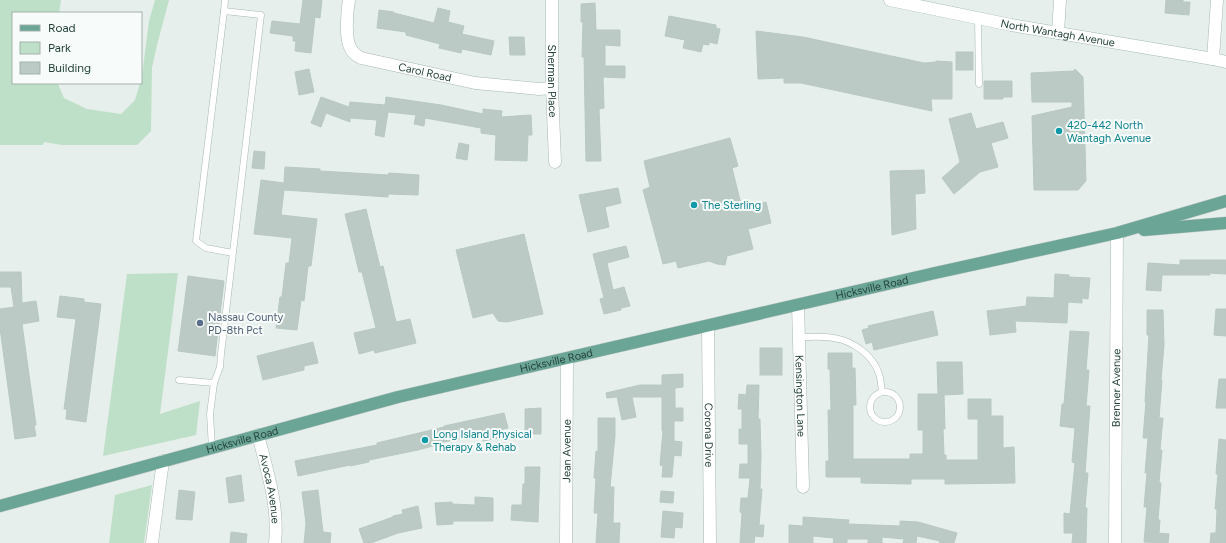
<svg xmlns="http://www.w3.org/2000/svg" width="1226" height="543" viewBox="0 0 1226 543" font-family="Figtree,sans-serif">
	<style>
		.green { fill: #bfe0c8 }
		.building { fill: #bbcac4; stroke: #b8c9c2 }
		.lines { fill: none; stroke-linecap: round; stroke-linejoin: round }
		.service-casing { stroke: #a8b8b2; stroke-width: 7 }
		.minor-casing { stroke: #a8b8b2; stroke-width: 13 }
		.secondary-casing { stroke: #a4bbb3; stroke-width: 13 }
		.primary-casing { stroke: #c2cac8; stroke-width: 13 }
		.service { stroke: #fff; stroke-width: 6 }
		.minor { stroke: #fff; stroke-width: 12 }
		.secondary { stroke: #fff; stroke-width: 12 }
		.primary { stroke: #6aa596; stroke-width: 12 }
		.culture-dot { fill: #0f9aa8; stroke: #f7fbf9; stroke-width: 1.5 }
		.service-dot { fill: #5c6f8a; stroke: #f7fbf9; stroke-width: 1.5 }
		.labels { text-anchor: middle; dominant-baseline: central; stroke-width: 4; stroke-linejoin: round; paint-order: stroke }
		.street-label { font-size: 11px; fill: #24423a; stroke: #f7fbf9 }
		.culture-label { font-size: 11px; fill: #0d838f; stroke: #f7fbf9; text-anchor: start }
		.service-label { font-size: 11px; fill: #4e5e75; stroke: #f7fbf9; text-anchor: start }
	</style>
	<rect width="100%" height="100%" fill="#e6efeb"/>
	<g class="green">
		<path d="M0,0H61L59,13H13V83H51V84H58L64,98L87,109L121,114L135,100L140,83H141L149,21L155,0H169L157,45L152,68L151,131L137,145H62L44,142L43,145H0Z"/>
		<path d="M178,273L160,414L200,401L196,435L103,456L127,274Z"/>
		<path d="M152,485L144,543H109L115,495Z"/>
	</g>
	<g class="building">
		<path d="M303,0H322L320,18L315,17L311,53L295,51L296,41H293V36L270,33L272,21L300,24Z"/>
		<path d="M1166,0H1183V2H1190L1189,15L1165,13Z"/>
		<path d="M595,3L596,30H620V46L605,45V66H625V78L603,77L604,108L599,109L601,161H586L584,57H582L583,22H581V4Z"/>
		<path d="M438,8L450,11L448,22L464,26L462,34L494,41L491,55L462,49L461,53L439,48L440,44L406,35V32L377,28L379,10L394,12V13L434,23Z"/>
		<path d="M669,16L716,25V28L720,29L717,44L709,42V45L703,44L701,52L683,48L685,40L665,36Z"/>
		<path d="M756,31L803,37L924,63L936,62V61L952,62V99H931L932,111L801,83H784V78L758,79Z"/>
		<path d="M509,37H524L525,55H510Z"/>
		<rect x="956" y="52" width="17" height="18"/>
		<path d="M309,69L314,92L299,95L295,72Z"/>
		<path d="M1075,69L1083,77L1086,181L1078,190H1034L1032,116L1072,107V102H1032L1031,73L1074,71Z"/>
		<path d="M984,81H1012V97H1003V99H984Z"/>
		<path d="M321,97L349,107L350,102L385,105L386,97L441,105L483,114V109L502,111L501,117L531,115L532,135H528L527,161L495,160L496,135L481,133V128L425,118L424,126L414,124L416,115L388,112L384,137L375,135L377,120L350,118V122L326,113L321,127L311,123Z"/>
		<path d="M971,113L976,129L1003,122L1008,138L991,143L998,167L980,172L954,194L942,178L960,162L949,119Z"/>
		<path d="M730,138L738,166L732,168L742,208L766,202L771,223L748,229L753,249L727,256L725,265L717,264L709,261L678,268L676,261L663,264L643,190L650,187L644,161Z"/>
		<path d="M459,143L469,145L467,160L456,158Z"/>
		<path d="M254,151L265,152L264,169L252,168Z"/>
		<path d="M285,167L320,169V171L388,175L389,173L419,175L418,195L388,194V197L284,190L281,215L317,219L311,266H308L304,301L301,300L297,330L276,328L280,297H282L286,263H289L292,238L254,234L261,180L284,183Z"/>
		<path d="M924,170L925,193L915,194L916,229L892,235L890,171Z"/>
		<path d="M618,188L621,203L605,207L609,227L588,232L579,195Z"/>
		<path d="M366,209L380,267L383,266L396,322L410,319L416,343L375,353L374,350L359,354L354,333L376,328L362,272H359L345,214Z"/>
		<path d="M524,234L543,314L507,322L498,321L493,313L473,318L456,250Z"/>
		<path d="M626,246L629,257L607,263L613,290L624,287L630,306L621,308V310L604,314L600,299L604,298L593,254Z"/>
		<path d="M1180,260H1226V274L1210,273V275H1162L1161,291L1146,290L1148,263L1180,265Z"/>
		<path d="M0,272H21L22,303L36,301L39,321L22,324L36,425H34L36,436L15,439L0,328V309L14,307L11,287H0Z"/>
		<path d="M1055,274L1069,275V277L1090,278L1088,299L1082,298V303L1068,302L1067,323L1015,321L1016,332L990,335L987,311L1026,306L1027,297L1054,298Z"/>
		<path d="M188,276L224,281L215,356L178,351Z"/>
		<path d="M60,296L84,299V302L101,304L86,422L66,419L67,409H64L76,319L57,317Z"/>
		<path d="M1216,309H1226V336L1214,335Z"/>
		<path d="M1147,310H1163L1164,345L1161,380H1162L1159,418H1163L1160,450H1162L1159,482L1161,483L1158,520H1160L1159,533L1169,534L1168,543L1144,542L1147,507H1144L1147,473H1145L1148,438H1143L1146,402H1145L1149,335H1147Z"/>
		<path d="M933,311L938,335L874,350L872,342L866,344L862,330L869,328L868,326Z"/>
		<path d="M1070,331L1089,332L1086,370H1089L1086,406H1090L1085,473H1088L1085,508H1087L1086,543H1072L1073,533H1064V513L1070,514L1075,463L1072,462L1075,428L1060,426L1062,404H1064Z"/>
		<path d="M313,342L318,363L304,366V370L263,380L257,356Z"/>
		<rect x="760" y="348" width="22" height="27"/>
		<path d="M828,353H852V368H855L856,405H853V459H910V454H923V430H918V394H938L937,362H962L963,394L944,395L945,429H943L944,455H946V460H978V419H968V399H991V416H1003V448L1014,447L1015,483L945,484V479H911V484L861,483V477H826V461H829L828,410H831L830,369H828Z"/>
		<path d="M683,374V387L675,388V408H683V421H674V441L682,442L681,456L674,455L672,477H662L663,466L660,465L663,431H662V397H632L636,417L622,420L617,397L607,398L606,393L640,385H662V375Z"/>
		<path d="M1219,379H1226V408H1216Z"/>
		<path d="M747,385H759L758,419H760L761,456L760,489H762L759,525H764L763,537L755,536L754,543H740L742,513L740,512L741,498H748L750,478H739L740,464H748V444H739V429H742V409H738L739,394L746,395Z"/>
		<path d="M541,408V434H525V409Z"/>
		<path d="M504,413L508,428L500,430L502,437L483,441L482,434L439,443L440,444L418,450L369,460V462L350,466V465L298,476L295,461L377,445V443L444,427V426Z"/>
		<path d="M598,418H615V436L610,487H614L613,523H620L619,543H596L598,513H594L596,478H594L596,451L598,452Z"/>
		<path d="M1219,439L1226,440V543H1210L1211,533H1216L1217,509H1215L1218,474H1216Z"/>
		<path d="M525,467H540L538,522L511,520L512,505H522L523,484H525Z"/>
		<path d="M241,475L244,501L229,503L226,478Z"/>
		<path d="M179,490L195,492L192,520L176,519Z"/>
		<path d="M318,490L323,532L331,533L330,543H304L306,523L302,492Z"/>
		<path d="M661,491L674,492L673,503L660,502Z"/>
		<path d="M475,497L493,498V521H453V524L437,525L435,503L452,502V504L475,505Z"/>
		<path d="M418,506L422,528L398,533L371,543H364L359,529L393,517V516L403,514L402,510Z"/>
		<path d="M663,511L683,513L682,528L675,527L674,538L661,537Z"/>
		<path d="M803,517L849,520L848,524L900,526V521L918,522L957,533L954,543H939L940,541L917,536L916,543H903L904,539L882,537V543H868V539H847V543H833L834,538L813,536V543H789V525L803,526Z"/>
		<path d="M231,532L247,534L246,543H230Z"/>
	</g>
	<g class="lines">
		<defs>
			<g id="service">
				<path d="M224,11L225,0"/>
				<path d="M978,19L979,84"/>
				<path d="M800,337C811,337 823,336 834,338C853,341 873,355 879,374C881,379 881,386 882,392"/>
				<path d="M179,380L214,383L210,414L212,448"/>
				<path d="M214,383L220,367L221,354L261,15L224,11L196,241L206,248L233,253"/>
				<circle cx="885" cy="407" r="15"/>
			</g>
			<g id="minor">
				<path id="s1" d="M349,0C347,11 345,38 350,47C352,53 356,55 361,58L475,83L539,89L552,88"/>
				<path id="s2" d="M552,0V88L555,162"/>
				<path d="M1058,33L1060,0"/>
				<path d="M1213,59L1217,0"/>
				<path id="s3" d="M798,305L803,487"/>
				<path id="s4" d="M708,326L710,543"/>
				<path id="s5" d="M258,435C267,470 279,507 275,543"/>
				<path d="M152,543L163,461"/>
				<path id="s6" d="M566,543L567,359"/>
				<path id="s7" d="M1115,543L1117,233"/>
			</g>
			<g id="secondary">
				<path id="s8" d="M890,0L1011,25L1213,59L1226,62"/>
			</g>
			<g id="primary">
				<path d="M1144,230L1226,223"/>
				<path id="s9" d="M0,506L398,397L935,273L1117,233L1226,201"/>
			</g>
		</defs>
		<use href="#service" class="service-casing"/>
		<use href="#minor" class="minor-casing"/>
		<use href="#secondary" class="secondary-casing"/>
		<use href="#primary" class="primary-casing"/>
		<use href="#service" class="service"/>
		<use href="#minor" class="minor"/>
		<use href="#secondary" class="secondary"/>
		<use href="#primary" class="primary"/>
	</g>
	<g class="culture-dot">
		<circle cx="1059" cy="131" r="4"/>
		<circle cx="694" cy="205" r="4"/>
		<circle cx="425" cy="440" r="4"/>
	</g>
	<circle class="service-dot" cx="200" cy="323" r="4"/>
	<g class="labels">
		<g class="street-label">
			<text stroke="none"><textPath href="#s8" startOffset="171">North Wantagh Avenue</textPath></text>
			<text stroke="none"><textPath href="#s1" startOffset="129">Carol Road</textPath></text>
			<text stroke="none"><textPath href="#s2" startOffset="81">Sherman Place</textPath></text>
			<text stroke="none"><textPath href="#s9" startOffset="899">Hicksville Road</textPath></text>
			<text stroke="none"><textPath href="#s9" startOffset="575">Hicksville Road</textPath></text>
			<text stroke="none"><textPath href="#s7" startOffset="155">Brenner Avenue</textPath></text>
			<text stroke="none"><textPath href="#s3" startOffset="91">Kensington Lane</textPath></text>
			<text stroke="none"><textPath href="#s4" startOffset="109">Corona Drive</textPath></text>
			<text stroke="none"><textPath href="#s9" startOffset="251">Hicksville Road</textPath></text>
			<text stroke="none"><textPath href="#s6" startOffset="92">Jean Avenue</textPath></text>
			<text stroke="none"><textPath href="#s5" startOffset="55">Avoca Avenue</textPath></text>
		</g>
		<g class="culture-label">
			<text x="1067" y="125">420-442 North<tspan x="1067" dy="13">Wantagh Avenue</tspan></text>
			<text x="702" y="205">The Sterling</text>
			<text x="433" y="434">Long Island Physical<tspan x="433" dy="13">Therapy &amp; Rehab</tspan></text>
		</g>
		<g class="service-label">
			<text x="208" y="317">Nassau County<tspan x="208" dy="13">PD-8th Pct</tspan></text>
		</g>
	</g>
	<rect x="12" y="12" width="130" height="72" fill="#f7fbf9" stroke="#a3b1ad"/>
	<rect x="20" y="25" width="20" height="6" fill="#6aa596" stroke="#a3b1ad"/>
	<text x="48" y="32" font-size="12" fill="#24423a">Road</text>
	<rect x="20" y="42" width="20" height="12" fill="#bfe0c8" stroke="#a3b1ad"/>
	<text x="48" y="52" font-size="12" fill="#24423a">Park</text>
	<rect x="20" y="62" width="20" height="12" fill="#bbcac4" stroke="#a3b1ad"/>
	<text x="48" y="72" font-size="12" fill="#24423a">Building</text>
</svg>
